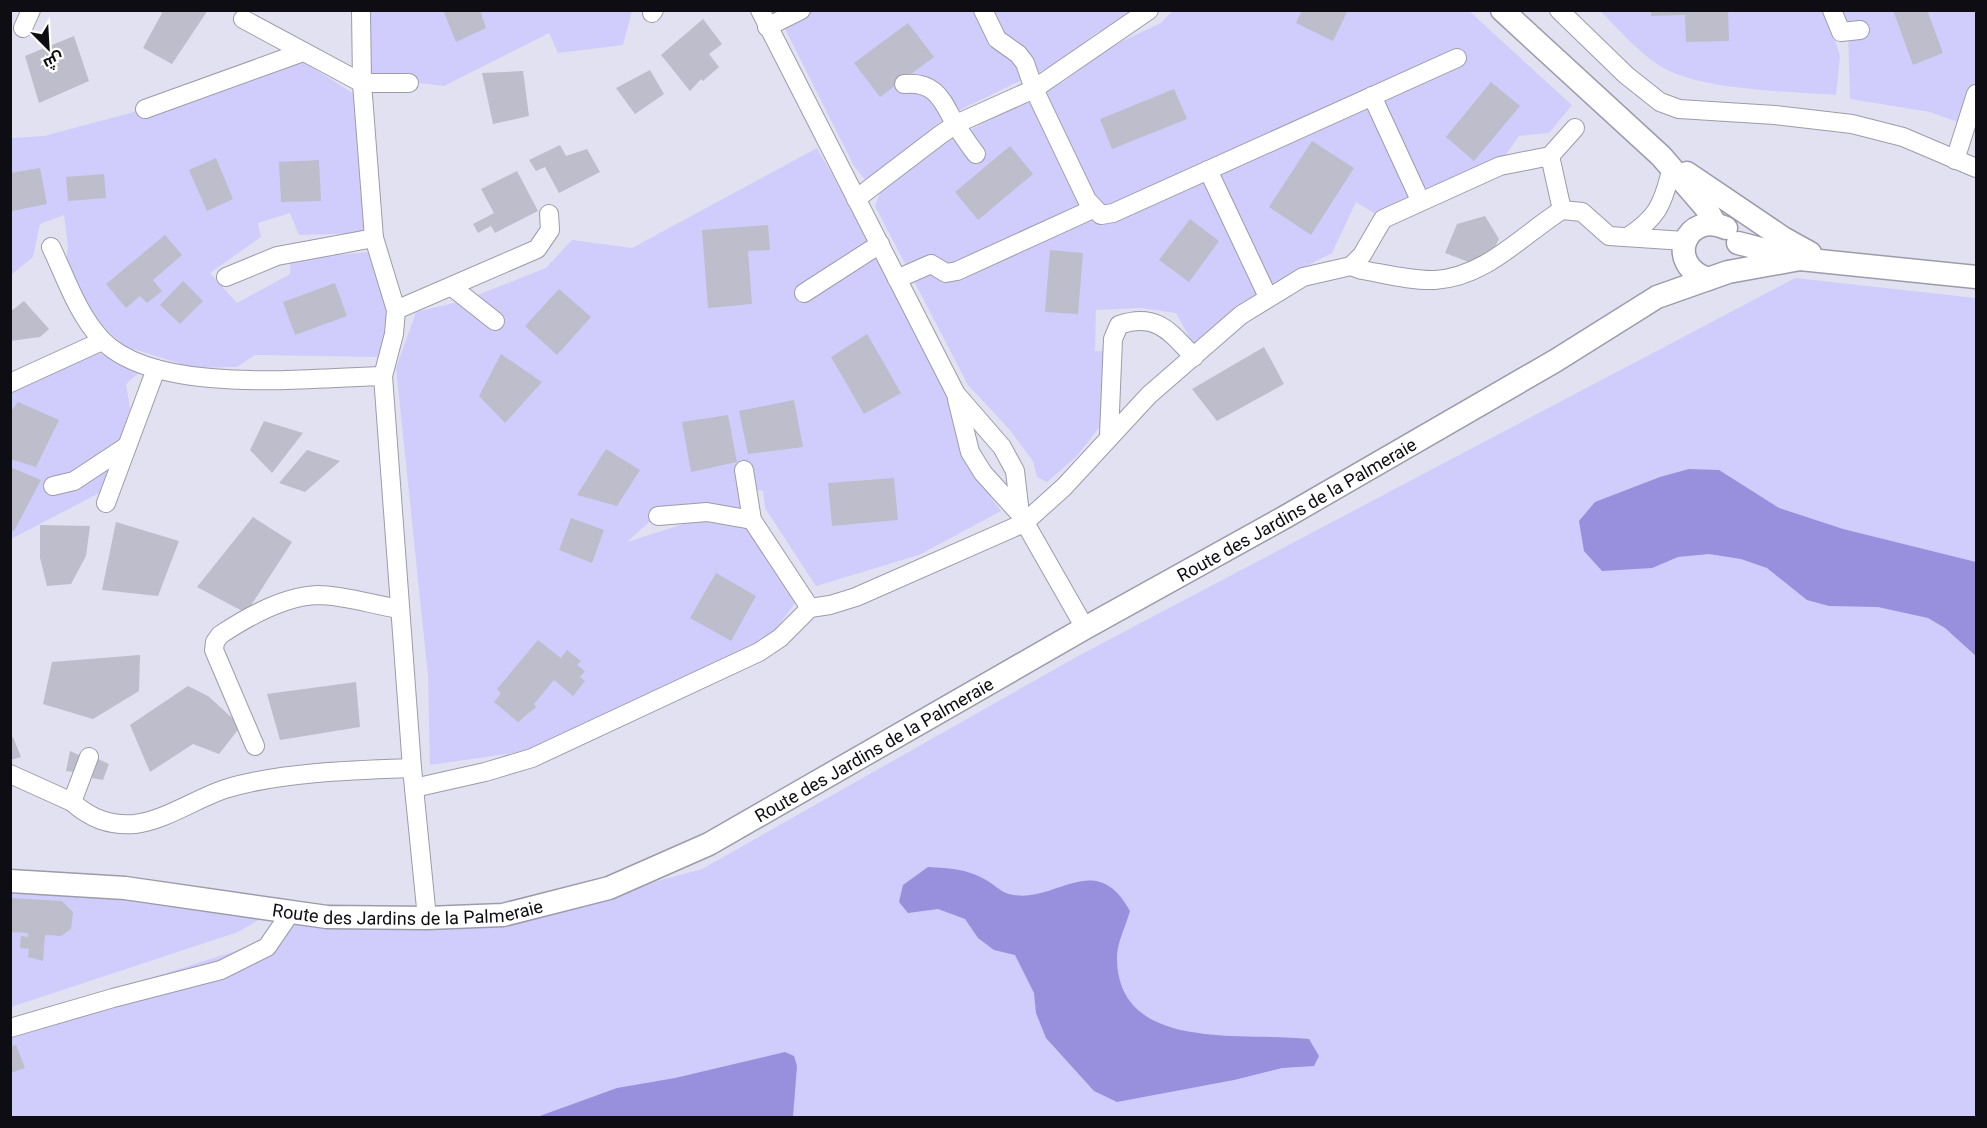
<svg xmlns="http://www.w3.org/2000/svg" width="1987" height="1128" viewBox="0 0 1987 1128" font-family="Roboto,Cairo,sans-serif">
	<style>
		.green { fill: #d0cdfc }
		.water { fill: #988fdd }
		.building { fill: #bdbdcc }
		.lines { fill: none; stroke-linecap: round; stroke-linejoin: round }
		.minor-casing { stroke: #9c9baa; stroke-width: 20 }
		.tertiary-casing { stroke: #9c9baa; stroke-width: 25 }
		.minor { stroke: #fff; stroke-width: 18 }
		.tertiary { stroke: #fff; stroke-width: 22 }
		.labels { text-anchor: middle; dominant-baseline: central; stroke-width: 4.5; stroke-linejoin: round; paint-order: stroke }
		.street-label { font-size: 18px; fill: #0e0d13; stroke: #fff }
	</style>
	<rect width="100%" height="100%" fill="#e2e1f1"/>
	<g class="green">
		<path d="M366,11H632L623,45L558,53L549,33L444,86L369,77Z"/>
		<path d="M776,11H1144L1096,33L1060,62L947,116L868,183L854,166Z"/>
		<path d="M1172,11H1469L1572,105L1549,133L1519,136L1500,163L1383,219L1356,202L1332,253L1263,288L1194,346L1176,313L1141,308L1096,310L1095,351H1107L1102,424L1077,456L1047,482L1037,477L1033,461L1009,429L968,385L875,206L880,193L933,149L1063,82L1112,46L1161,23Z"/>
		<path d="M1600,11H1826L1840,56L1836,95C1789,91 1695,91 1657,64C1636,50 1618,28 1600,11Z"/>
		<path d="M1839,11H1976V83L1963,124L1930,112L1850,99L1848,32Z"/>
		<path d="M300,60L356,95L365,233L299,235L290,213L258,223L261,237L210,273L237,303L290,274L291,259L369,252L391,312L379,357L255,355L237,367L194,368L124,346L90,314L66,264L68,246L64,215L40,224L33,257L11,275V138L44,136L145,109Z"/>
		<path d="M817,148L877,254L953,404C956,456 972,471 1001,511L919,555L816,586L765,508L763,491L737,486L742,513L666,507L627,542L699,519L749,523L798,599L766,642L528,751L430,765L428,676L396,368L416,312L462,301L546,268L572,240L632,248Z"/>
		<path d="M1795,278L1976,298V1117L11,1118L10,1022L236,951L300,922L500,924L702,869L1078,656Z"/>
		<path d="M98,353L141,371L126,384L130,409L103,491L11,539V392Z"/>
		<path d="M11,894L102,896L267,915L238,932L11,1007Z"/>
	</g>
	<g class="water">
		<path d="M1689,469L1719,470L1779,508L1843,529L1976,562V656L1945,628L1928,618L1878,607L1829,606L1807,600L1767,568L1741,559L1709,554L1678,557L1652,568L1602,571L1584,551L1579,521L1595,502L1660,477Z"/>
		<path d="M928,867C950,868 967,869 986,880C993,884 999,890 1006,893C1052,909 1094,845 1130,911C1126,925 1118,941 1117,955C1115,1055 1245,1031 1309,1039L1319,1056L1314,1066L1282,1068L1234,1080L1117,1102L1094,1091L1046,1038L1036,1013L1034,993L1015,955L994,950L978,938L965,919L938,909L908,913L899,902L903,885Z"/>
		<path d="M785,1052L794,1056L797,1066L793,1117H537L617,1088L675,1078Z"/>
	</g>
	<g class="building">
		<path d="M158,10H208L172,64L143,48L162,13Z"/>
		<path d="M443,10H480L486,28L456,42Z"/>
		<path d="M1302,10H1348L1333,41L1296,23Z"/>
		<path d="M1651,10H1728L1729,41L1686,42L1685,15L1651,16Z"/>
		<path d="M1893,10H1927L1943,53L1913,65Z"/>
		<path d="M703,19L722,44L709,54L719,67L703,81L701,79L690,91L661,55Z"/>
		<path d="M908,23L934,57L880,97L854,63Z"/>
		<path d="M74,36L89,81L39,103L25,56Z"/>
		<path d="M650,70L664,94L635,114L616,88Z"/>
		<path d="M523,71L529,116L493,124L482,73Z"/>
		<path d="M1491,82L1520,106L1474,161L1446,137Z"/>
		<path d="M1174,89L1187,119L1112,149L1100,119Z"/>
		<path d="M1312,141L1354,168L1311,235L1269,207Z"/>
		<path d="M560,145L566,156L587,149L600,172L559,193L545,167L536,171L529,160Z"/>
		<path d="M1010,146L1033,174L978,220L955,192Z"/>
		<path d="M216,158L233,199L207,211L189,170Z"/>
		<path d="M319,160L321,201L281,202L279,162Z"/>
		<path d="M40,168L47,204L12,211L10,173Z"/>
		<path d="M517,171L538,211L495,233L491,226L478,233L473,224L494,213L481,189Z"/>
		<path d="M104,174L106,198L68,201L66,177Z"/>
		<path d="M1485,216L1499,239L1489,259L1474,264L1445,253L1457,224Z"/>
		<path d="M1190,219L1219,241L1189,282L1159,260Z"/>
		<path d="M768,225L770,250L748,251L752,304L708,308L702,230Z"/>
		<path d="M165,235L182,255L153,280L162,291L147,303L140,296L126,308L106,284Z"/>
		<path d="M1050,250L1083,253L1078,314L1045,312Z"/>
		<path d="M183,281L203,301L180,324L160,305Z"/>
		<path d="M335,283L347,316L295,335L283,302Z"/>
		<path d="M559,289L591,317L557,355L525,326Z"/>
		<path d="M24,301L49,329L40,337L10,341V312Z"/>
		<path d="M867,334L901,393L864,414L831,357Z"/>
		<path d="M1264,347L1284,384L1217,421L1192,389Z"/>
		<path d="M501,354L542,382L505,423L479,396Z"/>
		<path d="M794,400L803,447L748,454L739,411Z"/>
		<path d="M18,402L59,420L36,467L10,459V413Z"/>
		<path d="M728,415L737,462L691,472L682,422Z"/>
		<path d="M264,421L303,433L272,473L250,450Z"/>
		<path d="M606,449L640,470L617,506L577,495Z"/>
		<path d="M307,450L340,461L305,492L279,483Z"/>
		<path d="M10,467L41,480L14,531L10,529Z"/>
		<path d="M894,478L898,520L832,526L828,483Z"/>
		<path d="M253,517L292,542L246,613L197,587Z"/>
		<path d="M571,518L604,530L592,563L559,550Z"/>
		<path d="M116,522L179,541L158,596L102,590Z"/>
		<path d="M40,525L90,526L86,556L71,584L47,586L40,558Z"/>
		<path d="M716,573L756,596L731,641L690,618Z"/>
		<path d="M538,640L561,658L567,650L581,661L577,665L585,671L580,677L585,681L573,696L554,680L534,704L536,707L518,722L494,702L501,693L497,689Z"/>
		<path d="M140,655L139,691L93,719L43,704L52,662Z"/>
		<path d="M356,682L360,727L280,740L267,694Z"/>
		<path d="M188,686L208,696L241,726L219,754L193,744L150,772L130,725Z"/>
		<path d="M13,737L21,757L10,760V738Z"/>
		<path d="M70,751L83,757L73,772L66,771Z"/>
		<path d="M98,759L109,764L103,780L92,778Z"/>
		<path d="M10,898L62,901L73,912L71,929L61,936L45,935L43,961L28,957L29,949L20,948L21,936L28,937V933L10,932Z"/>
		<path d="M16,1045L25,1068L10,1073V1047Z"/>
	</g>
	<g class="lines">
		<defs>
			<g id="minor">
				<path d="M361,10L362,83L374,238L396,310L394,334L383,376L412,768L427,918"/>
				<path d="M760,10L956,394L1002,447L1015,471L1020,514"/>
				<path d="M983,10L997,39L1018,54L1025,63L1034,89L1087,200L1101,215L1113,213L1457,58"/>
				<path d="M1559,10L1626,75L1660,102L1679,109L1775,115L1852,124L1903,137L1976,168"/>
				<path d="M1832,10L1841,32L1860,30"/>
				<path d="M652,13L654,10"/>
				<path d="M243,19L362,83H409"/>
				<path d="M767,27L801,10"/>
				<path d="M23,28L31,10"/>
				<path d="M904,84C939,81 943,104 957,127C963,136 969,145 976,154"/>
				<path d="M1372,96L1420,200"/>
				<path d="M145,109L303,52"/>
				<path d="M1550,156L1575,128"/>
				<path d="M1955,160L1976,94"/>
				<path d="M1208,170L1268,297"/>
				<path d="M856,199L940,135L956,124L1034,89L1149,10"/>
				<path d="M1629,236C1656,218 1662,206 1670,175"/>
				<path d="M51,247C66,278 77,313 101,339C154,396 309,378 383,376"/>
				<path d="M1351,266L1362,255L1383,219L1500,166L1550,156L1562,210"/>
				<path d="M226,277L277,256L374,238"/>
				<path d="M897,279L931,264L946,273L957,271L1093,209"/>
				<path d="M452,287L495,321"/>
				<path d="M804,293L880,244"/>
				<path d="M396,310L537,249L550,230L549,214"/>
				<path d="M10,383L102,341"/>
				<path d="M957,399L970,452L983,473L1020,514L1085,628"/>
				<path d="M1109,435L1113,339L1119,325C1157,312 1170,332 1194,357"/>
				<path d="M744,470L752,520L810,608"/>
				<path d="M53,486L74,481L127,446"/>
				<path d="M106,503L156,369"/>
				<path d="M658,516L707,512L752,520"/>
				<path d="M255,746L214,650L215,642L220,635C247,617 284,596 318,595C344,595 373,605 400,609"/>
				<path d="M89,757L72,802C90,818 109,826 135,824C166,820 195,799 225,789C280,772 354,770 412,768"/>
				<path d="M10,774L72,802"/>
				<path d="M414,788L485,772L532,758L759,652L780,638L810,608L830,605L856,597L1024,523L1064,487L1149,395L1241,315L1303,277L1351,266L1362,270C1385,274 1412,281 1435,280C1486,277 1522,235 1562,210L1582,212L1609,236L1685,241"/>
				<path d="M10,1028L113,998L221,970L267,947L291,912"/>
			</g>
			<g id="tertiary">
				<path d="M1502,10L1661,156L1706,208L1715,224"/>
				<path d="M1687,173L1783,238L1810,253"/>
				<path d="M1738,243L1800,259L1976,277"/>
				<path d="M1708,279C1664,264 1686,210 1726,228"/>
				<path id="s1" d="M10,881L125,888L327,917L427,918L503,915L609,888L709,844L1085,628L1285,517L1555,361L1657,297L1728,272L1800,259"/>
			</g>
		</defs>
		<use href="#minor" class="minor-casing"/>
		<use href="#tertiary" class="tertiary-casing"/>
		<use href="#minor" class="minor"/>
		<use href="#tertiary" class="tertiary"/>
	</g>
	<g class="labels">
		<g class="street-label">
			<text stroke="none"><textPath href="#s1" startOffset="1390">Route des Jardins de la Palmeraie</textPath></text>
			<text stroke="none"><textPath href="#s1" startOffset="904">Route des Jardins de la Palmeraie</textPath></text>
			<text stroke="none"><textPath href="#s1" startOffset="400">Route des Jardins de la Palmeraie</textPath></text>
		</g>
	</g>
	<rect width="1987" height="1128" fill="none" stroke="#0e0d13" stroke-width="24"/>
	<g transform="translate(48 48) rotate(156)" stroke="#ffffff" stroke-width="4.5" paint-order="stroke">
	<path d="M0-4.5L10 22L0 15L-10 22Z" fill="#0e0d13"/>
	<text y="-9" font-size="16" font-weight="bold" text-anchor="middle" fill="#0e0d13">ش</text>
	</g>
</svg>
